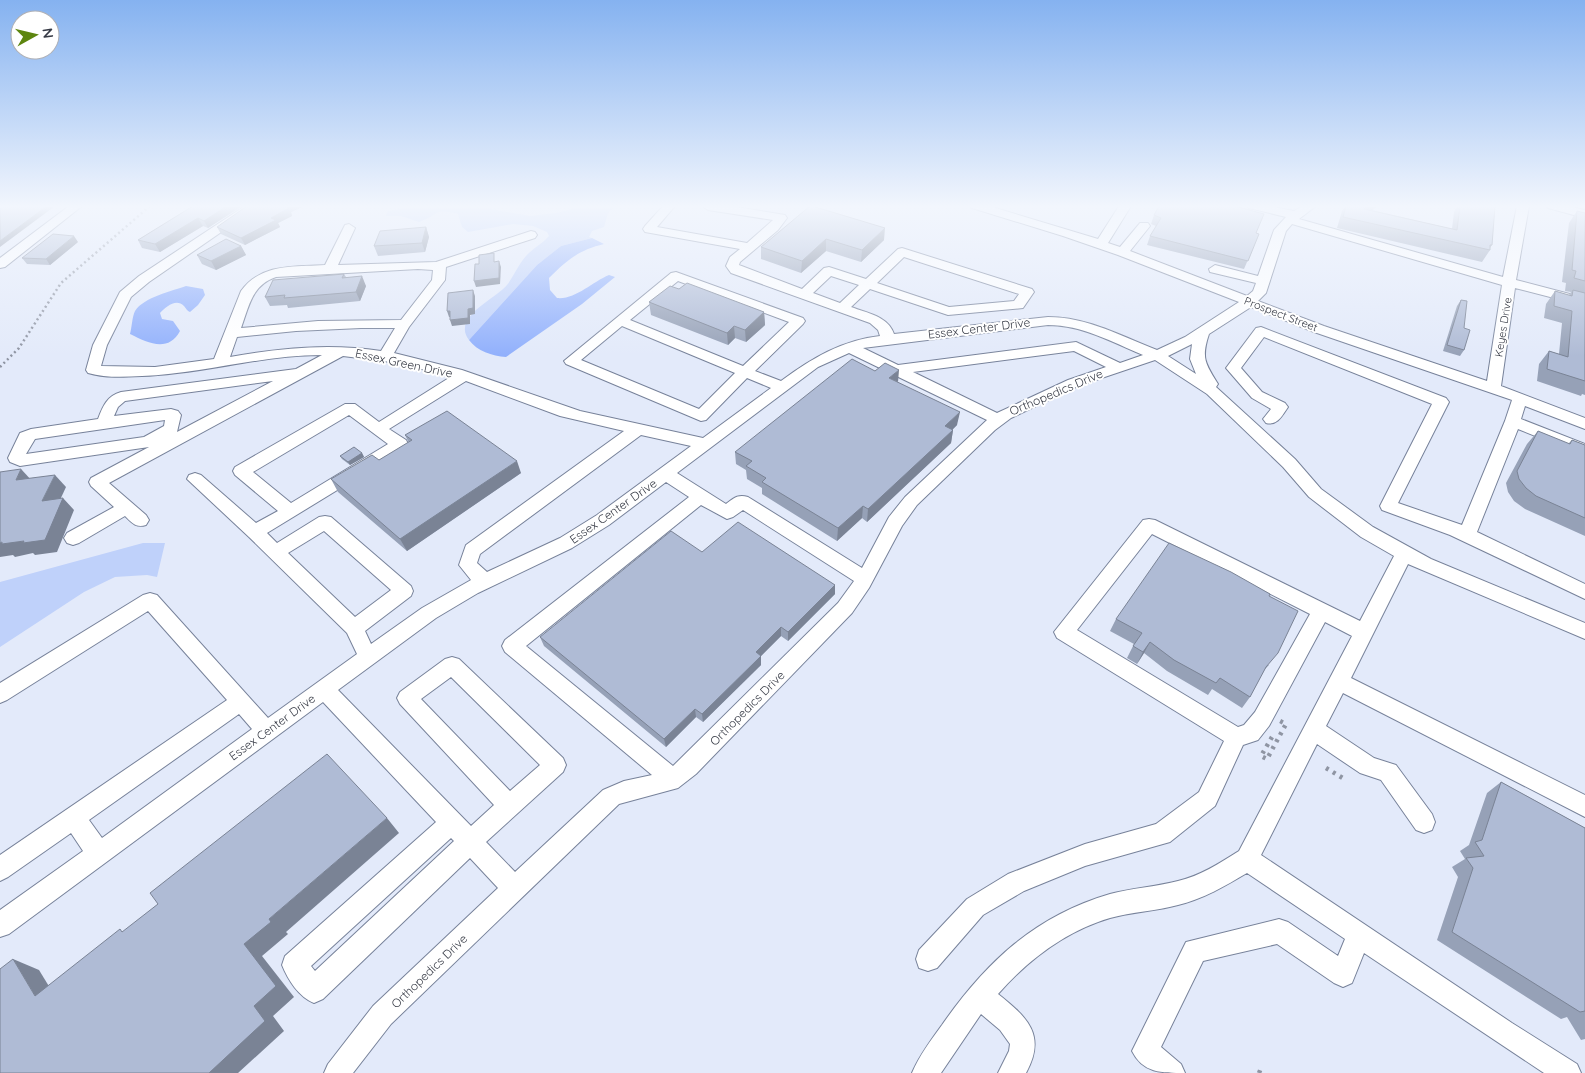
<svg xmlns="http://www.w3.org/2000/svg" width="1585" height="1073" viewBox="0 0 1585 1073" font-family="Quicksand,sans-serif">
	<style>
		.green { fill: #bfd1fa }
		.water { fill: #91b0fc }
		.lines { fill: none; stroke-linecap: round; stroke-linejoin: round }
		.minor-casing { stroke: #77829a; stroke-width: 2 }
		.path-far1 { stroke: #8f95a3; stroke-width: 2.5; stroke-dasharray: 2 3; stroke-linecap: butt }
		.path { stroke: #8f95a3; stroke-width: 4.5; stroke-dasharray: 3 5; stroke-linecap: butt }
		.minor { fill: #fff; fill-rule: evenodd }
		.wall { fill: #96a1b7 }
		.shaded-wall { fill: #7a8395 }
		.building { fill: #afbbd5; stroke: #7a8395 }
		.labels { text-anchor: middle; dominant-baseline: central; stroke-width: 4; stroke-linejoin: round; paint-order: stroke }
		.far-street-label { font-size: 11px; fill: #363a45; stroke: #fff }
		.street-label { font-size: 12px; fill: #363a45; stroke: #fff }
	</style>
	<rect width="100%" height="100%" fill="#e3eafa"/>
	<g class="green">
		<path d="M420,206H474L530,216L556,213L584,206H615L608,213L604,227L592,231L589,237L592,238L561,246L537,265L469,340C451,317 497,298 507,285C514,276 518,265 526,256C533,248 542,244 549,236L547,232L533,226L513,224L468,232L462,227L458,214C432,208 442,214 419,222L401,216H386L388,211Z"/>
		<path d="M143,543H165L157,577L147,575L115,577L84,592L0,647V582Z"/>
	</g>
	<g class="water">
		<path d="M592,238L604,244C579,250 567,260 549,278L550,290L557,298C575,300 592,282 609,275L615,277L582,304L506,357C492,356 477,351 469,340L537,265L561,246Z"/>
		<path d="M186,286L203,289L205,295L198,305L190,312C187,311 186,308 184,306C176,298 166,307 160,313L162,319L173,321L180,331C168,353 148,343 130,334C132,327 132,317 135,311C144,297 172,291 186,286Z"/>
	</g>
	<g class="lines">
		<defs>
			<g id="minor">
				<path d="M69,206H82L5,267L0,268V258Z"/>
				<path d="M245,206H259L149,282L131,297L107,345L101,366L155,367L214,359L241,291C261,263 295,267 325,265L345,225L349,224L355,228L338,265L436,262L531,231L535,232L537,235L535,238L446,267L445,280L409,327L394,353L462,370L580,411L703,438L771,388L747,378L706,420L701,421L566,364L564,361L671,273L676,272L803,318L805,321L803,324L755,371L781,381C811,359 842,340 880,336L878,330L870,323L731,273L726,266L730,257L740,249L645,232L643,229L645,226L663,206H675L657,227L747,243L773,220L708,210L702,206H730L785,215L787,218L778,230L740,262L739,265L802,289L824,268L829,267L866,279L898,249L902,248L1032,289L1034,292L1023,308L948,315L870,289L851,307C867,313 888,316 894,334L1048,317C1087,317 1121,336 1157,350L1185,337L1239,302L1118,255L1063,236L972,208L970,206H989L1098,239L1119,206H1131L1108,243L1120,247L1140,223H1148L1150,226L1130,251L1247,296L1253,291L1256,283L1210,272L1209,269L1215,265L1258,276L1274,230L1286,217L1249,208L1247,206H1269L1294,211L1302,206H1316L1299,219L1503,277L1517,206H1529L1516,280L1585,298V306L1515,288L1501,386L1585,418V429L1525,406L1521,419L1585,444V456L1518,429L1477,532L1585,584V599L1450,535L1382,510L1380,506L1432,404L1264,337L1241,368L1262,392L1285,403L1288,407C1282,416 1277,426 1266,423L1263,419L1271,409L1252,398L1226,368L1256,328L1261,327L1446,398L1449,402L1398,503L1462,525L1505,421L1512,400L1314,332L1251,307L1209,334C1201,358 1205,363 1218,384L1216,387L1295,459L1321,489L1373,527L1431,559L1585,623V639L1408,564L1351,678L1585,795V817L1343,693L1326,726L1374,758L1396,765L1432,814L1435,822L1432,830L1424,833L1416,830L1381,780L1360,773L1317,744L1261,855L1512,1023L1577,1064L1581,1073H1544L1364,953L1352,983L1343,987L1334,983L1277,944L1203,961L1161,1047L1181,1064L1185,1073C1161,1073 1143,1073 1132,1051L1186,942L1279,919L1288,922L1338,956L1345,939L1247,873C1225,886 1203,899 1178,905C1156,911 1132,912 1110,918C1066,931 1028,960 998,994C1027,1017 1047,1035 1026,1073H998L1009,1051L1010,1044L1000,1030L981,1014L941,1073H912C919,1056 931,1040 942,1025C986,962 1035,916 1110,894C1132,888 1155,887 1178,881C1200,876 1220,863 1239,851L1352,636L1325,622L1269,726L1258,740L1243,745L1215,806L1170,842L1085,866L1024,891L983,915L937,968L928,971L919,968L916,959L919,950L967,899L1008,874L1085,844L1156,824L1199,792L1224,741L1057,638L1054,632L1143,520L1149,519L1155,520L1360,621L1394,556L1361,537L1309,497L1283,467L1207,394L1155,360L1078,386L1011,418L995,430L917,505L902,526L869,588L852,613L696,774L678,788L619,804L391,1024L353,1073H324L328,1064L373,1006L498,888L470,858L323,999L314,1003C299,997 288,980 282,965L285,956L436,822L323,702L9,934L0,937V910L83,851L71,833L8,877L0,881V855L227,700L148,611L7,700L0,703V683L143,595L150,593L157,595L268,718L357,654L347,633L249,537L187,479L189,475L195,473L201,475L256,523L278,511L235,475L233,471L235,467L345,404H355L379,422L452,376L391,362L343,356L109,483L146,515L149,520L146,525C136,528 132,523 125,516L79,543L73,545L67,543L64,538L67,533L114,507L91,486L89,482L91,478L149,447L20,466L10,462L8,458L20,433L31,429L98,419C103,406 107,396 121,392L296,369L322,355C261,355 202,374 142,376C124,377 105,378 88,373L86,370L93,345L120,292L139,276ZM1292,224L1502,285L1487,381L1324,326L1258,301L1266,293L1286,231ZM904,257L1019,294L1014,301L949,307L877,283ZM418,269L433,270L432,280L401,320L318,321L241,328C249,306 252,285 276,277ZM831,276L859,285L840,303L813,293ZM678,281L789,322L743,366L630,320ZM1048,325C1082,325 1112,342 1143,355L1120,363L1076,342L898,365L863,348ZM622,326L735,373L699,409L581,360ZM361,328H395L381,351C330,343 280,348 230,357L237,337L296,331ZM1192,344L1190,359L1196,374L1168,356ZM1074,351L1106,367L1068,380L997,413L913,372ZM849,353L987,420L905,497L889,517L862,568L748,497C738,494 734,498 726,504L677,473L818,367ZM273,381L177,432L181,415L178,411L171,409L114,416L118,407L125,401ZM466,381L560,416L624,431L466,545L459,565L471,580L422,608L371,644L365,631L411,596L413,591L411,586L331,517L325,516L319,517L277,543L267,533L406,448L408,444L406,440L389,429ZM349,415L388,444L291,503L253,472ZM165,420L164,426L144,437L26,454L35,439ZM641,435L691,446L597,515L560,538L487,572L477,563L480,554ZM666,482L689,497L505,640L502,646L505,652L652,775L624,781L603,790L515,872L486,842L563,772L566,765L563,758L459,659L452,657L445,659L400,692L397,698L400,704L494,805L471,826L338,690L436,618L478,593L572,548L609,525ZM701,505L727,519L733,517L743,510L854,581L838,603L673,766L526,646ZM324,531L391,590L355,617L288,553ZM1152,534L1310,614L1255,712L1244,725L1238,727L1077,630ZM451,677L540,765L510,791L421,699ZM239,714L252,729L102,838L89,820ZM451,838L454,841L315,971L311,966Z"/>
				<path d="M1546,206H1567L1585,210V218L1548,208Z"/>
			</g>
		</defs>
		<use href="#minor" class="minor-casing"/>
		<path class="path-far1" d="M0,367L19,348L61,283L150,206"/>
		<g class="path">
			<path d="M1272,737L1261,756L1267,759L1286,724L1280,721"/>
			<path d="M1326,768L1346,780"/>
			<path d="M1259,1073L1261,1068"/>
		</g>
		<use href="#minor" class="minor"/>
	</g>
	<g class="wall">
		<path d="M193,206H242L208,228L203,226L160,252L142,248L138,240Z"/>
		<path d="M247,206H302V207L291,212L292,216L278,223L280,227L245,245L221,234L217,227Z"/>
		<path d="M810,206L884,240L861,262L826,251L801,273L761,259V247Z"/>
		<path d="M1345,206L1372,210L1452,229L1454,212L1457,206H1497L1495,208L1492,245L1490,248V250L1482,262L1337,228L1342,211Z"/>
		<path d="M1577,211L1585,213V395L1582,394L1581,396L1537,381L1539,364L1549,351L1559,354L1562,323L1544,318L1546,304L1555,291L1569,295L1571,292L1565,291L1566,283L1562,282L1569,223Z"/>
		<path d="M1154,215L1256,233L1259,234L1244,269L1147,245L1150,236L1156,226L1151,224Z"/>
		<path d="M426,227L429,237L425,252L378,256L374,246Z"/>
		<path d="M78,242L50,265L27,264L22,258Z"/>
		<path d="M241,246L246,255L216,270L202,264L197,255Z"/>
		<path d="M344,274L346,277L366,286L360,301L288,308L287,305L270,306L265,297Z"/>
		<path d="M679,289L764,312L765,325L746,342L735,338L728,345L651,315L649,302Z"/>
		<path d="M1461,300L1464,328V350L1460,356L1443,351L1457,306Z"/>
		<path d="M898,382L957,425L952,430H953L951,443L867,522L862,518L837,541L762,494V488L747,479L746,470L736,464L735,452Z"/>
		<path d="M1538,431L1568,444L1572,440L1585,445V536L1525,509L1514,501L1508,492L1506,483L1527,444Z"/>
		<path d="M405,435L521,473L407,551L338,492L331,479L379,460L409,443Z"/>
		<path d="M362,453L364,457L350,465L342,459L340,456Z"/>
		<path d="M702,552L835,585V594L788,641L781,636L761,656V665L703,722L696,717L666,747L544,646L540,637Z"/>
		<path d="M1116,619L1269,665L1264,670L1250,697L1242,708L1212,689L1208,695L1167,671L1144,653L1137,664L1127,658L1134,644L1110,631Z"/>
		<path d="M1501,782L1585,828V1039L1581,1040L1567,1017L1561,1019L1437,940L1458,877L1452,867L1465,859L1460,851L1469,845L1487,793Z"/>
	</g>
	<g class="shaded-wall">
		<path d="M47,206H55L0,247V241Z"/>
		<path d="M227,206H242L208,228L204,221Z"/>
		<path d="M285,206H302V207L291,212L292,216L278,223L280,227L245,245L241,238L271,218Z"/>
		<path d="M1368,206H1378L1358,220L1364,209Z"/>
		<path d="M198,218L203,226L160,252L155,244Z"/>
		<path d="M426,227L429,237L425,252L422,243Z"/>
		<path d="M885,228L884,240L861,262L862,250Z"/>
		<path d="M74,236L78,242L50,265L46,259Z"/>
		<path d="M826,239V251L801,273L802,261Z"/>
		<path d="M241,246L246,255L216,270L211,261Z"/>
		<path d="M499,261L501,267L500,284L476,287L474,281Z"/>
		<path d="M362,276L366,286L360,301L356,292Z"/>
		<path d="M473,290L475,296V314L470,315V324L452,326L450,320L468,309Z"/>
		<path d="M447,311H450L453,317H449Z"/>
		<path d="M764,312L765,325L746,342L745,330Z"/>
		<path d="M734,326L735,338L728,345L727,333Z"/>
		<path d="M899,370L898,382L889,378Z"/>
		<path d="M960,412L957,425L943,439L945,426Z"/>
		<path d="M953,430L951,443L867,522L868,509Z"/>
		<path d="M362,453L364,457L350,465L348,462Z"/>
		<path d="M517,461L521,473L407,551L400,539Z"/>
		<path d="M21,469L33,482L16,480Z"/>
		<path d="M55,475L66,487L54,513L42,501Z"/>
		<path d="M63,498L74,510L57,552L35,555L33,553L15,557L13,555L0,557V543L24,541Z"/>
		<path d="M863,506L862,518L837,541L838,528Z"/>
		<path d="M835,585V594L788,641V632Z"/>
		<path d="M781,627V636L756,661V652Z"/>
		<path d="M1150,642L1144,653L1137,664L1143,652Z"/>
		<path d="M761,656V665L703,722L702,714Z"/>
		<path d="M695,709L696,717L666,747L664,739Z"/>
		<path d="M387,818L399,833L286,932L288,934L262,956L294,997L273,1016L284,1031L238,1073H209L254,1006L244,944L269,919Z"/>
		<path d="M13,959L39,970L61,1006L35,996Z"/>
	</g>
	<g class="building">
		<path d="M0,206H47L0,241Z"/>
		<path d="M193,206H227L204,221L198,218L155,244L138,240Z"/>
		<path d="M247,206H285L289,208L271,218L276,220L241,238L217,227Z"/>
		<path d="M810,206H812L885,228L862,250L826,239L802,261L761,247Z"/>
		<path d="M1159,206H1235L1264,214L1256,233L1259,234L1248,261L1150,236L1161,218L1154,215Z"/>
		<path d="M1346,206H1368L1364,209L1457,230L1460,206H1495L1492,245H1490V250L1343,217Z"/>
		<path d="M1577,211L1585,213V281L1574,278L1576,271L1572,270Z"/>
		<path d="M426,227L422,243L374,246L380,231Z"/>
		<path d="M53,234L74,236L46,259L22,258Z"/>
		<path d="M226,239L241,246L211,261L197,255Z"/>
		<path d="M494,253V262L499,261V278L474,281L475,264H479V255Z"/>
		<path d="M344,274L342,278L362,276L356,292L284,298L285,295L265,297L273,280Z"/>
		<path d="M687,283L764,312L745,330L734,326L727,333L649,302L670,286L679,289Z"/>
		<path d="M473,290V308L468,309V318L450,320V311H447L448,293Z"/>
		<path d="M1573,290L1585,293V381L1547,369L1549,351L1568,357L1572,311L1554,306L1555,291L1572,296Z"/>
		<path d="M1461,300L1467,301L1464,328L1470,330L1464,350L1447,345Z"/>
		<path d="M852,359L875,371L885,363L899,370L889,378L960,412L945,426L953,430L868,509L863,506L838,528L762,482L766,478L746,466L752,461L735,452Z"/>
		<path d="M447,411L517,461L400,539L331,479L372,455L379,460L412,440L405,435Z"/>
		<path d="M1538,431L1570,444L1572,440L1585,445V518L1536,496L1526,488L1519,479L1517,471Z"/>
		<path d="M354,447L362,453L348,462L340,456Z"/>
		<path d="M21,469L16,480L55,475L42,501L63,498L45,540L23,543L24,541L2,544V542L0,543V472Z"/>
		<path d="M738,522L835,585L788,632L781,627L756,652L761,656L702,714L695,709L664,739L540,637L671,531L702,552Z"/>
		<path d="M1169,543L1231,572L1270,594L1269,596L1298,611L1278,653L1266,667L1250,697L1220,678L1216,683L1174,660L1150,642L1143,652L1133,646L1142,633L1116,619Z"/>
		<path d="M327,754L387,818L269,919L271,922L244,944L276,986L254,1006L265,1021L209,1073H0V969L13,959L35,996L120,929L122,932L158,904L150,893Z"/>
		<path d="M1501,782L1585,828V1011L1580,1012L1452,932L1473,868L1466,858L1484,856L1475,842L1482,840Z"/>
	</g>
	<linearGradient id="sky" x2="0" y2="1"><stop stop-color="#85b2f0"/><stop offset="0.58" stop-color="#f2f6fd"/><stop offset="1" stop-color="#f2f6fd" stop-opacity="0"/></linearGradient>
	<rect width="1585" height="356" fill="url(#sky)"/>
	<g class="labels">
		<g class="far-street-label">
			<text transform="translate(1281 314) rotate(21)">Prospect Street</text>
			<text transform="translate(1503 327) rotate(-81)">Keyes Drive</text>
		</g>
		<g class="street-label">
			<text transform="translate(979 328) rotate(-7)">Essex Center Drive</text>
			<text transform="translate(404 363) rotate(12)">Essex Green Drive</text>
			<text transform="translate(1056 392) rotate(-23)">Orthopedics Drive</text>
			<text transform="translate(613 511) rotate(-35)">Essex Center Drive</text>
			<text transform="translate(747 708) rotate(-45)">Orthopedics Drive</text>
			<text transform="translate(272 727) rotate(-36)">Essex Center Drive</text>
			<text transform="translate(429 971) rotate(-44)">Orthopedics Drive</text>
		</g>
	</g>
	<g transform="translate(35 35) rotate(82)"><circle r="24" fill="#ffffff" stroke="#afb0b5"/>
	<path d="M0-4L9 19L0 12L-9 19Z" fill="#5d860f"/>
	<text y="-8" font-size="14" font-weight="bold" text-anchor="middle" fill="#363a45">N</text>
	</g>
</svg>
